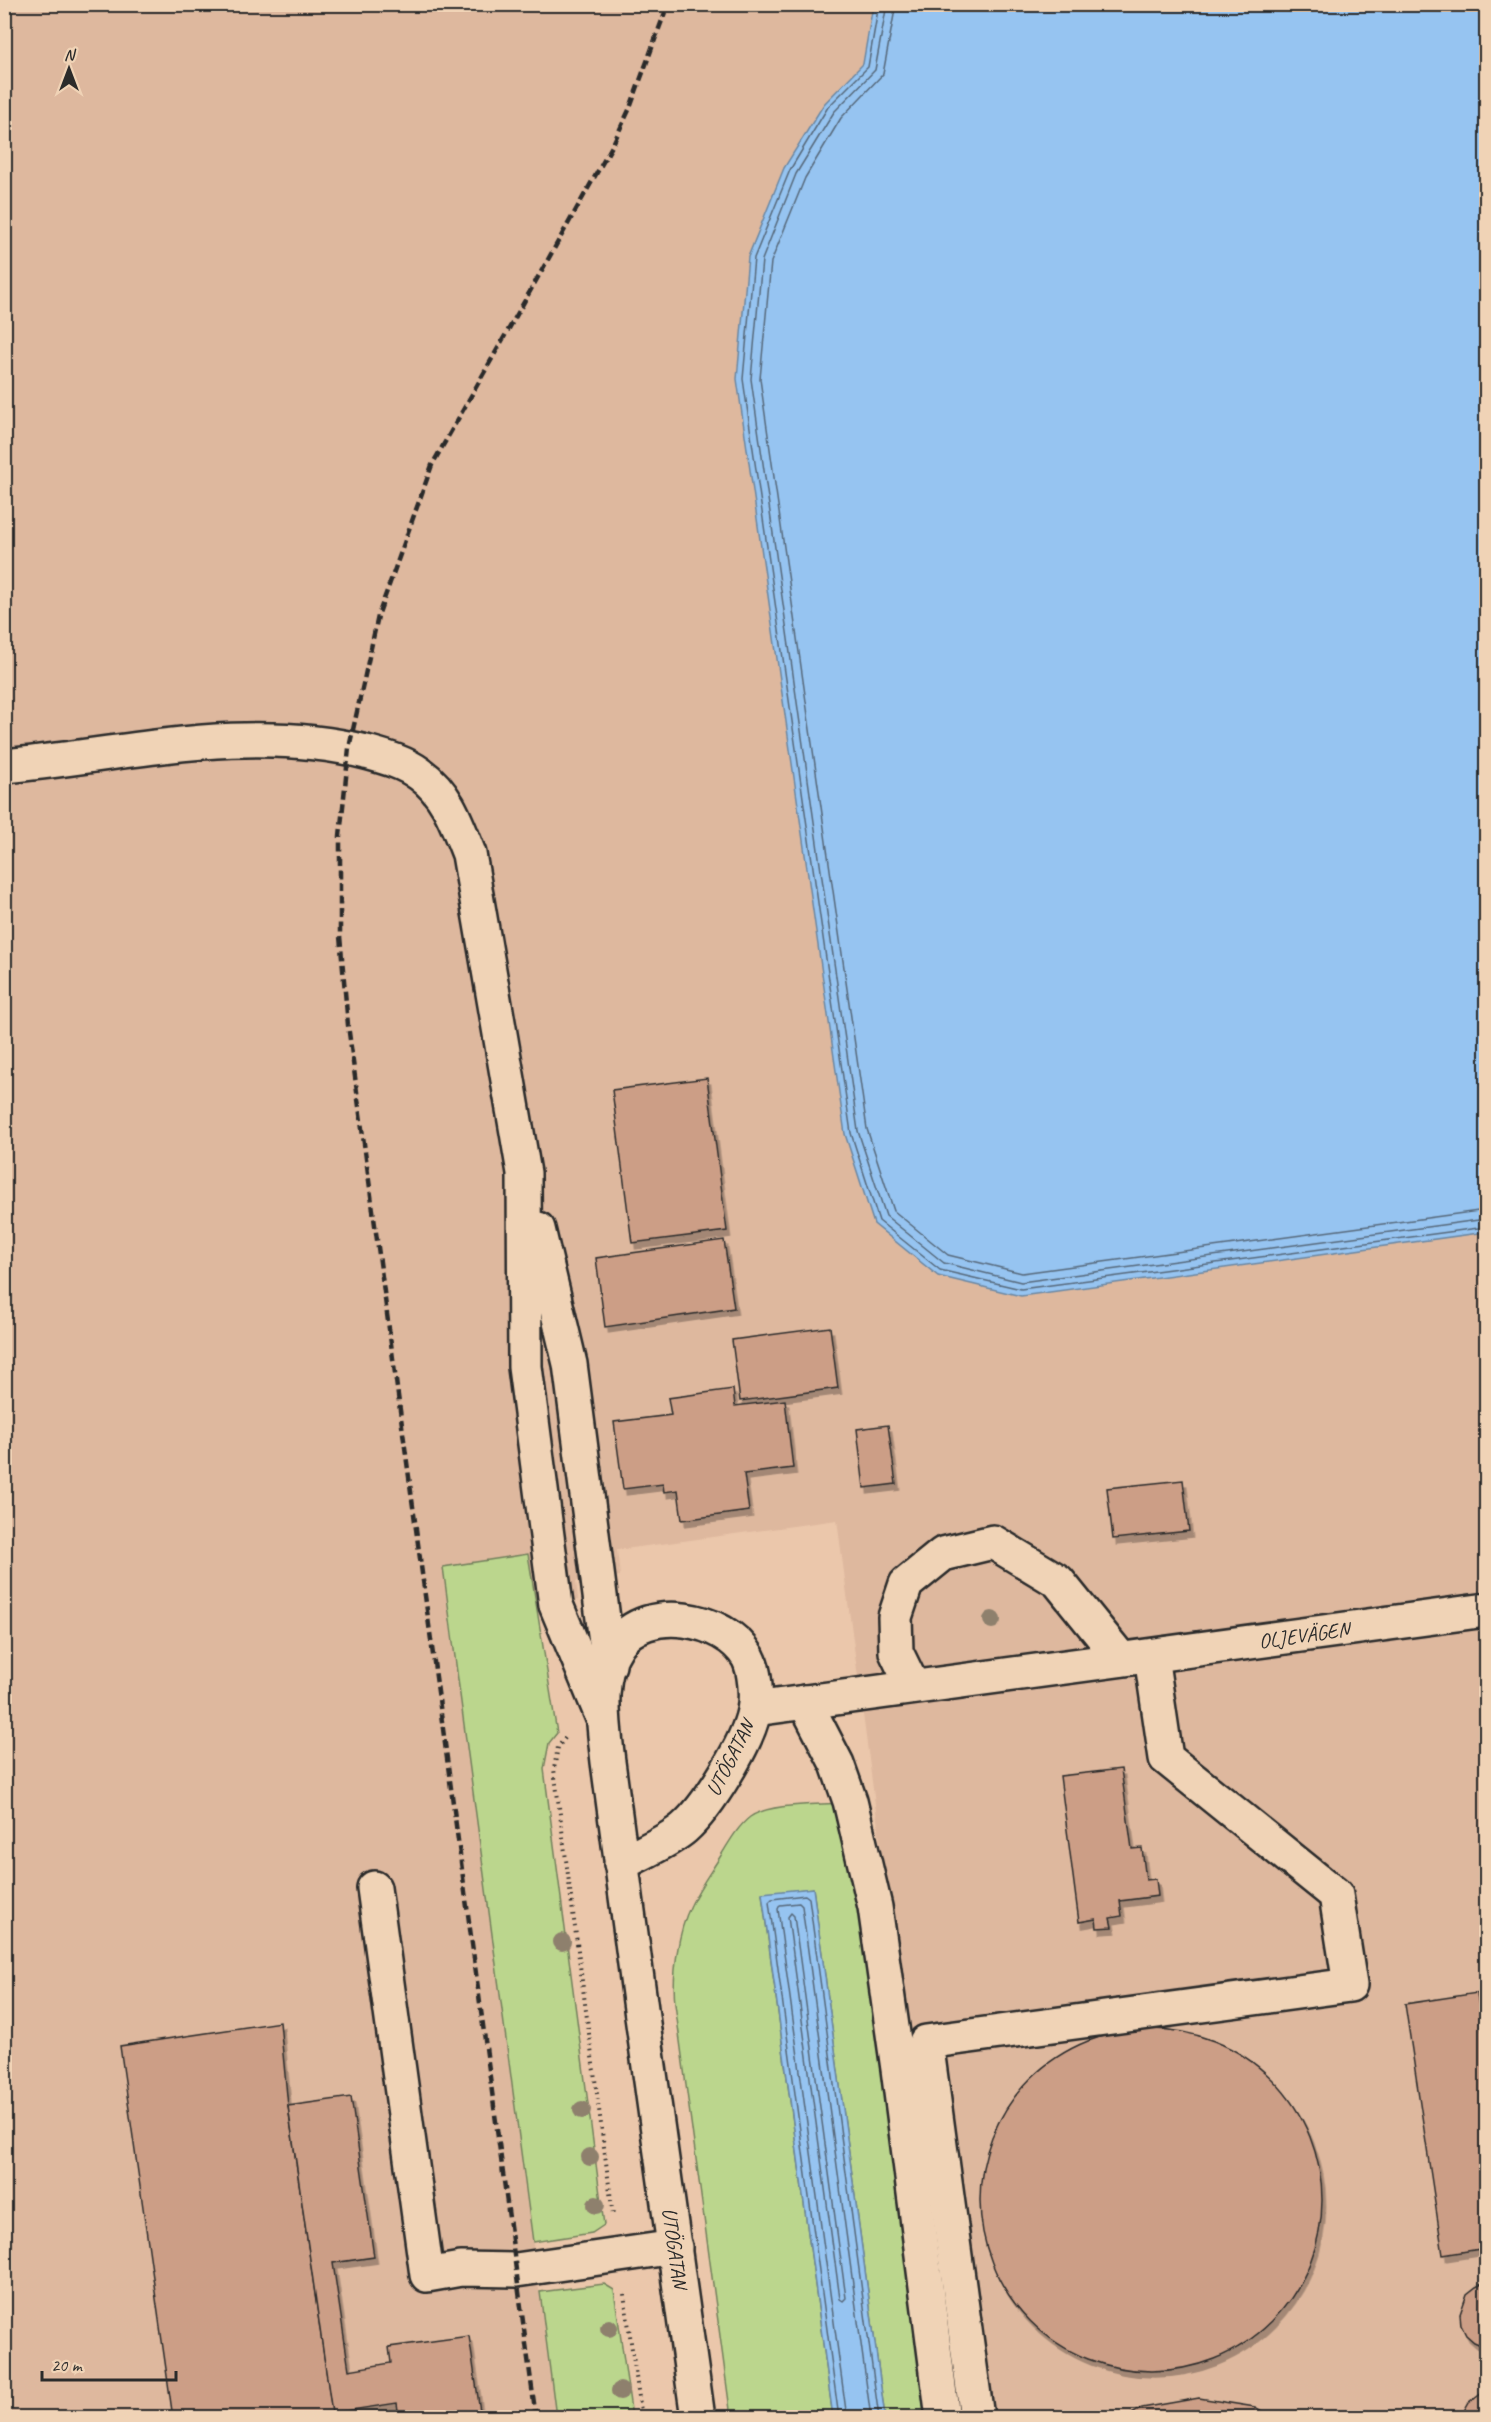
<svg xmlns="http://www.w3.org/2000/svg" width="1491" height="2422" viewBox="0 0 1491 2422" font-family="Caveat,sans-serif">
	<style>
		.built { fill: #deb89e }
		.green { fill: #bbd68d; stroke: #73805c; stroke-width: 1.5 }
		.water { fill: #96c4f1; stroke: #6b87a2; stroke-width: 1.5 }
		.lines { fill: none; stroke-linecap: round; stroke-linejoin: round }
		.shore { stroke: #56687a; stroke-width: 1.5 }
		.building { fill: #cc9e86; stroke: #2b2b2b; stroke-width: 1.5; filter: url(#shadow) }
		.minor-casing { stroke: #2b2b2b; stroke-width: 38 }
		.path { stroke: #2b2b2b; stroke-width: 4; stroke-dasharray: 1.5 4.5; stroke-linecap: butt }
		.minor { stroke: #f0d3b6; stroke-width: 33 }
		.rail { stroke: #2b2b2b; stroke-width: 4.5; stroke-dasharray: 9 4.5; stroke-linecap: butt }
		.tree { fill: #8e806d }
		.labels { text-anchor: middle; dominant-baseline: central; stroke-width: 6; stroke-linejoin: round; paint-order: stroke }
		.street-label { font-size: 21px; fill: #2b2b2b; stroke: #f0d3b6 }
	</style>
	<defs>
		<filter id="shadow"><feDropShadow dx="3.5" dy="6" stdDeviation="0" flood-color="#0004"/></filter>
	</defs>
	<rect width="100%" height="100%" fill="#ebc7ab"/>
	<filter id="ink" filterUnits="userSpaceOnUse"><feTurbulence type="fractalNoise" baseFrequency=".0167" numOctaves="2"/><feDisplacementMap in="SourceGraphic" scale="12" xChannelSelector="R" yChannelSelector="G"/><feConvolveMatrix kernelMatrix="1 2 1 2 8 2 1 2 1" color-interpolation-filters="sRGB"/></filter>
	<g filter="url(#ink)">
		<path class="built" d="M5,5H873L863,64L824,104L784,168L748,257L737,379L1021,1296L1486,1232V2417H957L837,1520L617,1550L620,1576L576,1581L578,1600L535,1608L527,1554L443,1567L556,2417L5,2418Z"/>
		<g class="green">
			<path d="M528,1554L557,1733L549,1743L544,1769L604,2225L592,2233L533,2242L443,1567Z"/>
			<path d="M841,1803L857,1871L934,2417H885L813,1888L762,1894L833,2417H731L675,2004C672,1975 678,1931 691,1905C699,1888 710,1873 720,1857C728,1844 738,1826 750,1817C770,1803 817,1805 841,1803Z"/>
			<path d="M604,2284L614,2290L632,2417H556L540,2292Z"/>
		</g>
		<g class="water">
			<path d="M873,5H1486V1232L1021,1296L938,1276L874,1224L845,1134L737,379L748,257L784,168L824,104L863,64Z"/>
			<path d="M813,1888L885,2417H833L762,1893Z"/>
		</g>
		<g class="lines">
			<g class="shore">
				<path d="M879,4L868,67L828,107L790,170L754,258L743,379L851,1133L879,1221L940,1270L1021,1289L1486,1227"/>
				<path d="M887,4L875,70L834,112L796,174L762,260L751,379L858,1131L886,1216L944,1263L1021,1282L1486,1219"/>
				<path d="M896,4L883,74L841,118L805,178L771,262L760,379L867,1129L894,1211L948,1255L1022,1273L1486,1210"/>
				<path d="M791,1913L794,1916L846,2298L843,2301L840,2299L788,1917Z"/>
				<path d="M839,2418L769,1902L772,1899L805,1895L809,1898L879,2418"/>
				<path d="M847,2418L778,1909L780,1905L799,1903L802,1906L871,2418"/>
			</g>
		</g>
		<g class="building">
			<path d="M707,1078L727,1231L632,1243L612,1090Z"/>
			<path d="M724,1240L734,1308L605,1327L596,1258Z"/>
			<path d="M830,1327L838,1388L740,1401L732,1340Z"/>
			<path d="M733,1389L735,1406L785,1400L793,1468L744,1474L749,1511L682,1520L678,1490L664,1492L663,1484L623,1489L614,1422L671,1415L668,1398Z"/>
			<path d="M888,1425L896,1484L864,1488L857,1429Z"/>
			<path d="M1183,1480L1189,1531L1113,1539L1107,1488Z"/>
			<path d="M1121,1769L1132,1849L1142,1848L1146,1880L1156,1879L1158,1896L1120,1901L1122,1916L1110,1918L1112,1927L1097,1928L1096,1919L1079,1922L1060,1776Z"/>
			<path d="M1477,1993L1486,2054V2248L1443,2255L1405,2004Z"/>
			<path d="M280,2022L288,2106L333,2418H173L120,2046Z"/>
			<circle cx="1151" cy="2200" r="171"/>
			<path d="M351,2097L374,2257L333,2263L349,2370L391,2363L389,2347L469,2336L481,2418H399L397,2403L332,2413L288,2106Z"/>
			<path d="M1486,2282V2347L1474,2342L1466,2335L1461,2325L1460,2314L1467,2294L1476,2287Z"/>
			<path d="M1486,2389V2418H1460L1469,2402Z"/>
			<path d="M1199,2398L1255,2407L1274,2418H1125L1142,2408Z"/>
		</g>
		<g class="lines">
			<defs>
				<g id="minor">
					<path d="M4,766C124,755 246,722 366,752C384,757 404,762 420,774C447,793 457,824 469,854L524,1173L525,1367L556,1605L602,1716"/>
					<path d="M538,1229L570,1364L609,1665"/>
					<path d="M913,1687L896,1652L895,1617L906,1584L943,1554L993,1542L1058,1581L1121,1659"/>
					<path d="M805,1702L837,1764L850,1801L875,1907L898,2069L943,2418"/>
					<path d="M755,1709L1486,1610"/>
					<path d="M621,1864C640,1853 668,1842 684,1828C708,1807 748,1742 754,1711C757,1696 755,1670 748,1657C725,1617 646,1603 618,1644C595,1677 604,1725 608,1762C636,1981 668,2199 698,2418"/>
					<path d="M374,1888L427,2275L461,2269L516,2270L675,2247"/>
					<path d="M977,2418L926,2042L1350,1985L1336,1895L1166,1758L1151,1656"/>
				</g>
			</defs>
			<use href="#minor" class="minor-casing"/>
			<g class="path">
				<path d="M565,1738L558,1747L554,1769L613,2215"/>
				<path d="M624,2294L642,2418"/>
			</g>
			<use href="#minor" class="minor"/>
			<path class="rail" d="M536,2418L348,1025L340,936V836L349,748L378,616L432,465L612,146L630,108L668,4"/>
		</g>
		<g class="tree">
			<circle cx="992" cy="1620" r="9"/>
			<circle cx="562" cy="1942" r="9"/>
			<circle cx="582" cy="2110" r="9"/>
			<circle cx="590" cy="2157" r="9"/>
			<circle cx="596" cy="2205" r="9"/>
			<circle cx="609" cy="2328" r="9"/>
			<circle cx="620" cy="2391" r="9"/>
		</g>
	</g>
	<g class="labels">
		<g class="street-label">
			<text transform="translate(1304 1635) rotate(-8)">OLJEVÄGEN</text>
			<text transform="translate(730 1758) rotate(-63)">UTÖGATAN</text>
			<text transform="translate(675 2248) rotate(82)">UTÖGATAN</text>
		</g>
	</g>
	<rect width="1491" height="2422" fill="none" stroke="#f0d3b6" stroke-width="24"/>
	<rect x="12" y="12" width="1467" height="2398" fill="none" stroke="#2b2b2b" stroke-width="2" filter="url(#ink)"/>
	<g transform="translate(69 69)" stroke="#f0d3b6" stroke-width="4.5" paint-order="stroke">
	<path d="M0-4.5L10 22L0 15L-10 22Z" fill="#2b2b2b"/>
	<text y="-9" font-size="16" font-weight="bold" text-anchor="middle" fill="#2b2b2b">N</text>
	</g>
	<path d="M42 2371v9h134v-9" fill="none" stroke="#2b2b2b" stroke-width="3"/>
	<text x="51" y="2371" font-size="18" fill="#2b2b2b" stroke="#f0d3b6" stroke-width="4.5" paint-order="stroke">20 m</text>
</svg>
